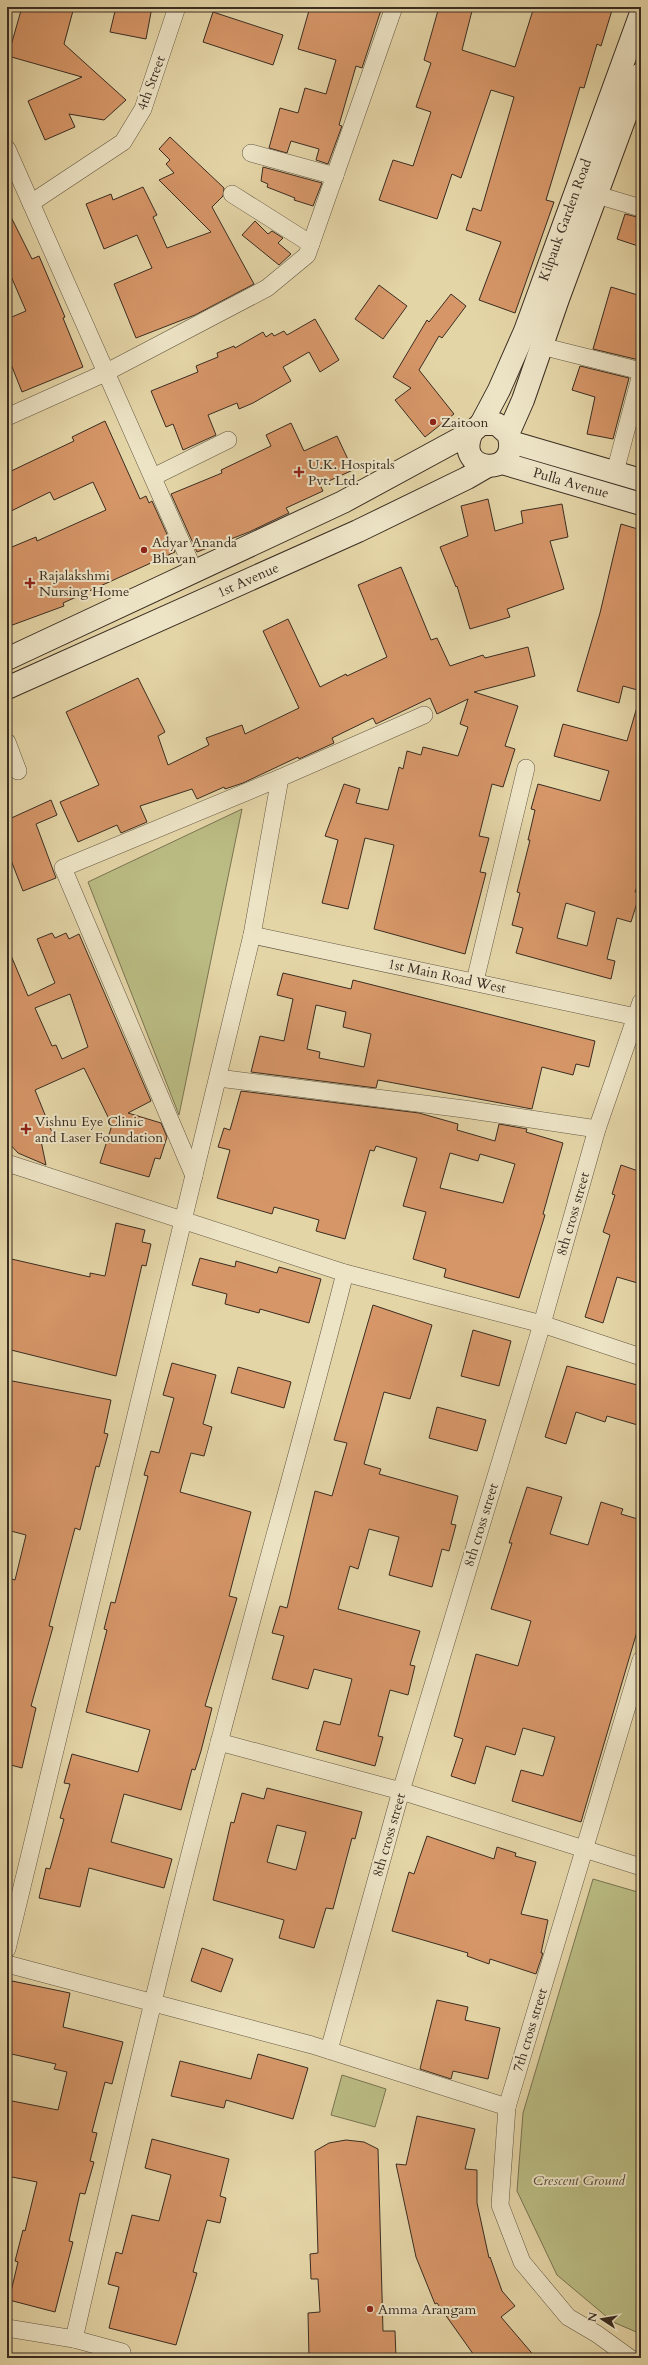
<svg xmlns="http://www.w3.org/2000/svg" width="648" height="2365" viewBox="0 0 648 2365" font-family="Cardo,serif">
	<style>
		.green { fill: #babc83; stroke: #7a7452 }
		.building { fill: #d69668; stroke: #3a2d22; fill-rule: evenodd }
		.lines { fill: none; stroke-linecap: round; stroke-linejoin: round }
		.street-casing { stroke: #645743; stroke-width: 18 }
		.secondary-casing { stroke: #3a2d22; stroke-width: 24 }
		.street { stroke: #ede4c6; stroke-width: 17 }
		.secondary { stroke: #ede4c6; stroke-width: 22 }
		.poi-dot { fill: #8f2418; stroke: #ede4c6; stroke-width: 1.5 }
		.labels { text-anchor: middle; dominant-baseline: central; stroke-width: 4; stroke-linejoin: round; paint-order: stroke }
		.street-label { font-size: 14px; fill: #3a2d22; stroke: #ede4c6 }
		.poi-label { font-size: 14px; fill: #3a2d22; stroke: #ede4c6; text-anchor: start }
		.park-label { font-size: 14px; font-style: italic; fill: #544a35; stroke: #ede4c6 }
	</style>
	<rect width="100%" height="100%" fill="#e4d5a7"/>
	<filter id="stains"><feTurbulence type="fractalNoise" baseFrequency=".005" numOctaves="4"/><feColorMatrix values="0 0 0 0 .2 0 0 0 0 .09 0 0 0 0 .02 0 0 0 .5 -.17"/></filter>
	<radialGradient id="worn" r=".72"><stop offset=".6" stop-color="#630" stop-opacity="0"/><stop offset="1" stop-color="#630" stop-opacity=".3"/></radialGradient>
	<g class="green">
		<path d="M242,809L179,1115L88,882Z"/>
		<path d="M593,1879L641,1893V2334L613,2322L557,2275L517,2191L523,2113Z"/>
		<path d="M342,2075L386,2089L375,2127L331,2115Z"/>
	</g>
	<g class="building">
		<path d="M22,7H74L64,44L126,100L104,120L69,114L75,127L45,140L28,101L82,77L8,56Z"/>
		<path d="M116,7H152L146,39L110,32Z"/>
		<path d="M310,7H382L362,68L356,66L339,125L342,126L328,164L316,160L319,149L291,141L287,153L269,148L280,108L298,113L305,88L326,94L336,60L298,49Z"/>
		<path d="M439,7H473L462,50L515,67L534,7H613L601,46L597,44L584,88L580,87L546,200L554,202L515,313L479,300L501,242L466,230L473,208L481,211L514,97L491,90L461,178L452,174L437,219L379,200L393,160L413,166L431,112L416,107L431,63L424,60Z"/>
		<path d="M213,12L283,35L273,65L203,42Z"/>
		<path d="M170,137L224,188L223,196L212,207L254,284L195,315L136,338L114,284L152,268L137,235L104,249L86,204L111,194L113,200L143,187L157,215L153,217L167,248L211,232L159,180L174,173L166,164L170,160L159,149Z"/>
		<path d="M263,167L322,183L313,206L294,200L295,198L267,187L268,184L261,181Z"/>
		<path d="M7,209L32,259L39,256L65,317L63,318L83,367L22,392L7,354V319L26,311L7,267Z"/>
		<path d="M625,214L641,218V247L617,239Z"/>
		<path d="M255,221L268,234L272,231L283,238L278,243L291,254L279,265L242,235Z"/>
		<path d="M379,285L407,306L383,339L355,319Z"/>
		<path d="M611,287L641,296L639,360L593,349Z"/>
		<path d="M451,294L466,306L442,338L439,336L419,370L454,414L425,437L395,400L411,388L393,377L427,320L429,322Z"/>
		<path d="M315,319L339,360L320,372L309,352L283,367L291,381L253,403L239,409L237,403L208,415L216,435L183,450L173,424L166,427L151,391L198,372L196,366L218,357L217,353L234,346L235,348L263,332L266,337L272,333L274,336L284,331L287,335Z"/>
		<path d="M580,366L629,378L613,439L587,434L595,397L572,390Z"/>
		<path d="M105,421L140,499L146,496L149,503L152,501L175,552L63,603L64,606L7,627V549L36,537L37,541L106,510L93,482L54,500L50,492L7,513V473L74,441L72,437Z"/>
		<path d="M291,423L304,451L337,436L353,470L320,485L323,491L286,508L289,513L249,532L197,552L171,494L222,473L221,470L271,446L266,435Z"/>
		<path d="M488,499L495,531L523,523L521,511L562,504L568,537L550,541L564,589L507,609L510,617L470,629L457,586L456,587L440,547L468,536L461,506Z"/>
		<path d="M621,524L641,530V691L623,686L619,703L577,691L600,613Z"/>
		<path d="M401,567L431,640L437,638L450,666L483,655L485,658L528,647L535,676L474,692L518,706L505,746L515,749L503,787L492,784L479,836L489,838L480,872L486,873L465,954L374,929L394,845L365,838L348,909L322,903L338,840L325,836L344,784L360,789L356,803L388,810L399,767L403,769L407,751L421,755L423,747L458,756L468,727L460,724L468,699L437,714L430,698L376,724L373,718L332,738L334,743L299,759L298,757L243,783L225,789L224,787L197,799L192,789L140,806L147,822L121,833L117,825L78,842L60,802L99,785L66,712L138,678L165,732L158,736L168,765L209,745L206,738L242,725L245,734L299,708L263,631L288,619L320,687L346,674L347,676L387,657L358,585Z"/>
		<path d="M637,707L641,708V876L635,892L640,893L631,922L617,918L607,959L615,961L611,979L516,953L523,928L512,925L520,893L517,892L530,840H528L535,810L531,809L538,784L600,801L609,771L554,756L563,724L627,741ZM566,903L595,912L587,946L557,938Z"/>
		<path d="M51,800L57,815L36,824L56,878L23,891L7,850V820Z"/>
		<path d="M52,933L55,938L66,933L69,939L79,934L151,1101L128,1113L161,1123L167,1137L160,1159L155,1158L149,1177L100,1163L112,1125L84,1068L35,1090L54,1137L41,1141L46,1165L18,1153L7,1141V946L28,996L55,983L37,939ZM70,994L88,1047L62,1059L56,1045L52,1046L35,1008Z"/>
		<path d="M283,973L351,989L353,980L595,1041L589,1067L576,1064L573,1075L542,1067L532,1109L378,1080L376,1088L251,1072L260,1036L284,1041L293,999L277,995ZM316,1005L346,1012L343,1027L371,1034L364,1067L319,1058L320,1052L307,1049Z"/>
		<path d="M241,1091L419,1113L458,1124L457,1130L495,1141L499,1124L527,1129L526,1132L563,1143L543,1214L545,1215L519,1298L444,1277L446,1269L413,1259L426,1212L403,1206L417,1158L376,1146L374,1151L370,1150L345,1239L316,1231L319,1220L274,1207L272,1214L217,1198L230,1150L218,1147L224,1128L230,1130ZM450,1153L478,1161L480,1154L515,1164L503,1203L440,1188Z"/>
		<path d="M621,1165L641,1172V1284L617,1277L603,1323L585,1317L610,1235L603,1232L615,1195L612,1194Z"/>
		<path d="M116,1223L145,1230L142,1242L151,1244L146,1266L142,1265L116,1376L7,1349V1258L90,1277V1273L105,1276Z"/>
		<path d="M200,1258L235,1267L236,1261L277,1273L279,1267L321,1279L309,1323L260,1309L259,1313L225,1304L227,1294L192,1285Z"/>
		<path d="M373,1305L432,1325L410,1399L384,1392L364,1464L381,1469L379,1474L458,1496L451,1524L456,1525L449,1551L442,1549L432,1587L389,1575L399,1537L369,1529L358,1569L350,1566L338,1609L420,1631L410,1665L415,1666L408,1695L390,1690L378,1736L383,1737L375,1766L316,1750L324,1721L340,1725L352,1679L314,1669L308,1689L272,1679L284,1636L272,1633L280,1606L287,1608L315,1491L332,1496L347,1443L334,1440Z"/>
		<path d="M473,1330L511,1341L499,1386L461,1376Z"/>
		<path d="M172,1363L216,1375L203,1424L212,1427L204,1456L191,1453L180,1492L251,1512L229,1596L237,1598L205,1706L212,1708L201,1751L195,1770L192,1769L181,1810L124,1794L111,1842L172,1859L164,1888L89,1868L80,1907L39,1898L46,1868L50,1869L64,1819L60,1818L70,1784L64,1783L72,1754L138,1772L150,1730L86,1712L107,1630L104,1629L111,1602L115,1603L148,1476L144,1475L151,1451L159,1453L174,1398L163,1395Z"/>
		<path d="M567,1366L641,1386V1426L607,1416L605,1422L576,1412L566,1444L545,1437Z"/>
		<path d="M238,1367L291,1382L284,1408L231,1393Z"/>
		<path d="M7,1380L111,1400L104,1433L108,1434L99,1467L96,1466L80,1530L75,1528L49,1626L53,1627L31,1706L36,1708L22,1768L7,1764V1595L12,1579L15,1580L26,1535L7,1530Z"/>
		<path d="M437,1407L486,1420L477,1451L429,1438Z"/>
		<path d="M527,1487L562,1497L550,1534L588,1545L601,1502L623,1509L621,1514L641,1520V1618L581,1822L512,1801L521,1770L543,1776L555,1737L523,1728L515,1755L486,1746L475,1784L451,1776L463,1739L454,1736L476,1654L518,1666L531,1621L491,1609L512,1543H509Z"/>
		<path d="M267,1788L362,1812L355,1839L352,1838L333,1909L326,1908L314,1948L279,1938L284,1920L213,1900L231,1822L234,1823L242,1793L264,1799ZM277,1825L306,1832L296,1870L267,1862Z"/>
		<path d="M427,1836L494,1859L497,1847L516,1853L515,1856L536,1862L521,1914L548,1920L541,1953H543L536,1974L490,1959L489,1964L467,1956L468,1953L392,1931L409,1872L414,1874Z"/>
		<path d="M202,1948L233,1959L221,1992L191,1981Z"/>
		<path d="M12,1981L70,1993L63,2027L123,2042L112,2084L105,2082L92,2132L97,2133L90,2161L94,2162L85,2194L80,2193L69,2241L73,2242L55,2312L9,2300L18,2262L15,2261L23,2230L25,2231L37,2182L7,2176V2100L58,2110L67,2072L54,2069L56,2064L7,2053V2005Z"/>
		<path d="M437,2000L468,2007L465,2020L500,2028L488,2079L453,2071L451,2079L420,2069Z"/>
		<path d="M258,2054L308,2068L293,2119L226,2100L224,2108L171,2096L180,2061L251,2079Z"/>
		<path d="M417,2116L475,2129L465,2169L477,2170V2203L489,2258L490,2257L502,2291L515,2306L501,2317L536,2358H476L437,2303L435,2304L416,2257L396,2164L406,2165Z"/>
		<path d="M152,2139L229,2159L220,2196L226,2198L220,2223L207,2220L193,2272L197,2273L176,2345L109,2328L119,2287L108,2284L116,2252L122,2254L132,2215L159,2221L171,2175L145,2168Z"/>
		<path d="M346,2140L364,2142L378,2149L383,2331H395L396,2358H309L308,2313L320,2312L318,2279H311L310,2254L318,2253L315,2151L329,2143Z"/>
	</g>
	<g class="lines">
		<defs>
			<g id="street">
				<path d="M7,149L195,573"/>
				<path d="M251,153L335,176"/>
				<path d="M232,194L311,244"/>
				<path d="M597,195L641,208"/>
				<path d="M31,203L123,142L143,109L177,7"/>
				<path d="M541,346L641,371"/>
				<path d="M7,417L105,373L267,288L307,255L394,7"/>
				<path d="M615,472L641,374"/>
				<path d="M153,477L228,440"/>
				<path d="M7,742L18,771"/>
				<path d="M252,935L641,1018"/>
				<path d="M475,981L526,768"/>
				<path d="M218,1078L464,1109L597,1129"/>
				<path d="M7,1163L345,1273L542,1324L641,1357"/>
				<path d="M194,1176L63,868L280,778L424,715"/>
				<path d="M219,1742L401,1791L641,1867"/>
				<path d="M7,1949L252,935L280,778"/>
				<path d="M7,1964L312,2045L507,2107"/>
				<path d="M329,2050L401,1791L542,1324L597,1129L641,1002"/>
				<path d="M7,2328L74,2339L122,2352L121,2358"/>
				<path d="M74,2339C120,2139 166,1940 219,1743C260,1586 305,1430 345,1273"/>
				<path d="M630,2358L597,2334L568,2317L522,2262L500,2205L507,2107L641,1660"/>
			</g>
			<g id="secondary">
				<path d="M481,424L499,390L525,331L641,13"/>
				<path d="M508,434L523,400L558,299L641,74"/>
				<path d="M511,442L641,480"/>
				<path d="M502,463L641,504"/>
				<path d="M7,659L343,502L472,432L481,424H497L508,434C523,478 452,475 472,432"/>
				<path d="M7,688L358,531L467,478L486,467"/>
			</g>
		</defs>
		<use href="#street" class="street-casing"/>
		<use href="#secondary" class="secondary-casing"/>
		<use href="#street" class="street"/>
		<use href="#secondary" class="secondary"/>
	</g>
	<g class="poi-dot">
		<circle cx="433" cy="422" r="4"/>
		<path d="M297 466h4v4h4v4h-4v4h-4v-4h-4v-4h4z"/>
		<circle cx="144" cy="550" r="4"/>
		<path d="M28 577h4v4h4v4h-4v4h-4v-4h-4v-4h4z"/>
		<path d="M24 1123h4v4h4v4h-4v4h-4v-4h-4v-4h4z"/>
		<circle cx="370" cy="2309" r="4"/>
	</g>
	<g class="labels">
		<g class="street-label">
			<text transform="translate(151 83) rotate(-70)">4th Street</text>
			<text transform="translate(565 220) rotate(-70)">Kilpauk Garden Road</text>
			<text transform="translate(571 483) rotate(16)">Pulla Avenue</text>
			<text transform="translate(248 580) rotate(-24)">1st Avenue</text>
			<text transform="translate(447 976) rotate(12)">1st Main Road West</text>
			<text transform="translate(573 1214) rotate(-74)">8th cross street</text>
			<text transform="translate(481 1525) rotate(-73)">8th cross street</text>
			<text transform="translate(389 1835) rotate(-74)">8th cross street</text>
			<text transform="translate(530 2030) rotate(-73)">7th cross street</text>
		</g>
		<g class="poi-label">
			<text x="441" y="422">Zaitoon</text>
			<text x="308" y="464">U.K. Hospitals<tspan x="308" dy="16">Pvt. Ltd.</tspan></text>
			<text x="152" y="542">Adyar Ananda<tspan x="152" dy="16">Bhavan</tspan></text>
			<text x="39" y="575">Rajalakshmi<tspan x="39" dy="16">Nursing Home</tspan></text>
			<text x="35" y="1121">Vishnu Eye Clinic<tspan x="35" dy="16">and Laser Foundation</tspan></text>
			<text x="378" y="2309">Amma Arangam</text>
		</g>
		<g class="park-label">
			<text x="579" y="2180">Crescent Ground</text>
		</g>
	</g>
	<rect width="648" height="2365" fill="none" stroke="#e4d5a7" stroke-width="24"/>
	<rect x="8" y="8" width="632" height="2349" fill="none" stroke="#3a2d22" stroke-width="2"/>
	<rect x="12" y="12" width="624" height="2341" fill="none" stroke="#3a2d22"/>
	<g transform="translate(602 2319) rotate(282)" stroke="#ede4c6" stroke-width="3" paint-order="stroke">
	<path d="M0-3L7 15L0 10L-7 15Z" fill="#3a2d22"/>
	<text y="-6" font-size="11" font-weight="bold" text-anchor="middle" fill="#3a2d22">N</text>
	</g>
	<rect width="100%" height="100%" filter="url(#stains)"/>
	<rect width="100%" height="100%" fill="url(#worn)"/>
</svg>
